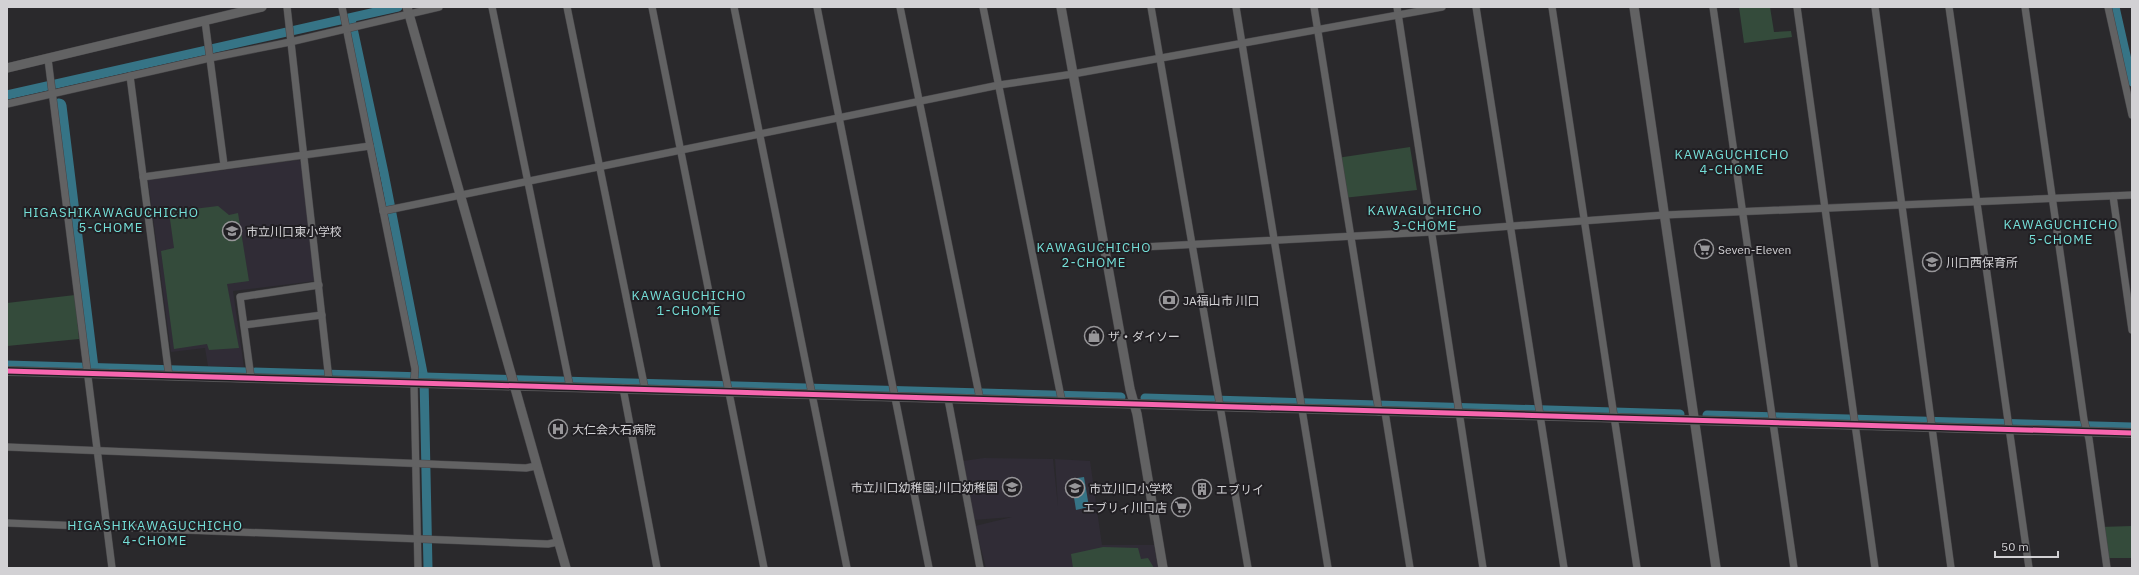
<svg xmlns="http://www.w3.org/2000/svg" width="2139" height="575" viewBox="0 0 2139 575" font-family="'IBM Plex Sans','Noto Sans JP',sans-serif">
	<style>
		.built { fill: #302c36 }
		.green { fill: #344b3b }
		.water { fill: #367486 }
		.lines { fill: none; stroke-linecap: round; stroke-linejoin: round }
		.canal { stroke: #367486; stroke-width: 9 }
		.river { stroke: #367486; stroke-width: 15 }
		.minor-casing { stroke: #454447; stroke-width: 8 }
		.tertiary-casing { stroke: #454447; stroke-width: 10 }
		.minor { stroke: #626263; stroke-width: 7 }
		.tertiary { stroke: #626263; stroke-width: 9 }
		.cycleway-casing { stroke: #211f23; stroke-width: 8 }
		.cycleway { stroke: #f766af; stroke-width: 5 }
		.labels { text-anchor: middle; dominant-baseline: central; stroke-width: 4; stroke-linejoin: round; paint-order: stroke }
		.poi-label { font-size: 12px; fill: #d2d1d4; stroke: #211f23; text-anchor: start }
		.neighbourhood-label { font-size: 13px; letter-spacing: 1px; fill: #75e0d9; stroke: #211f23 }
	</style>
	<rect width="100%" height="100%" fill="#2a292c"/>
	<g class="built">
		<path d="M299,160L302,164L315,281L233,291L244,367L208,366L205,348L171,352L148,180Z"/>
		<path d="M984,458L1053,459L1058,507L1055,459L1090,461L1102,545H1154L1158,568H986L975,526L1012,517L974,520L963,461Z"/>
	</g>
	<g class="green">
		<path d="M1739,7H1770L1774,32L1791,31L1792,37L1744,43Z"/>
		<path d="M1410,147L1417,190L1343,198L1337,158Z"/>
		<path d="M218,206L229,215L238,213L249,281L227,284L239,348L209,350L207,344L174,349L161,251L174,248L169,212Z"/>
		<path d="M75,295L79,339L7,346V303Z"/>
		<path d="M2132,526V558H2104L2100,527Z"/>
		<path d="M1103,547L1138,548L1141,559L1148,558L1154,568H1073L1071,554Z"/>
	</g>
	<path class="water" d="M1084,477L1089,507L1076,510L1071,479Z"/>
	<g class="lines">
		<g class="canal">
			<path d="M2115,7L2132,82"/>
			<path d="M351,19L384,173L424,378L428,568"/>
			<path d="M7,95L398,7"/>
			<path d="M7,365L1121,397"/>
			<path d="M1145,398L1680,414"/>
			<path d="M1707,415L2132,427"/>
		</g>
		<path class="river" d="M59,106L91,368"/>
		<defs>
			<g id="minor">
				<path d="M287,7L329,380"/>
				<path d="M342,7L415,369L414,383L418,568"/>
				<path d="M492,7L570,387"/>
				<path d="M567,7L645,389"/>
				<path d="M652,7L764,568"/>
				<path d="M734,7L847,568"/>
				<path d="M817,7L929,568"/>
				<path d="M900,7L980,399"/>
				<path d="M983,7L1062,402"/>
				<path d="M1151,7L1248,568"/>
				<path d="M1236,7L1328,568"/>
				<path d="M1314,7L1379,412"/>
				<path d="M1397,7L1483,568"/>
				<path d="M1476,7L1564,568"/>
				<path d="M1552,7L1637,568"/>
				<path d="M1713,7L1794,568"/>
				<path d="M1797,7L1875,568"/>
				<path d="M1875,7L1951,568"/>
				<path d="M1949,7L2029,568"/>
				<path d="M2025,7L2084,420L2089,439L2107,568"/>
				<path d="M2108,7L2132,115"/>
				<path d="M205,21L224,165"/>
				<path d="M48,59L112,568"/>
				<path d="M130,76L169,376"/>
				<path d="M7,104L210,58L290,42L439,7"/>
				<path d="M143,177L370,146"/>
				<path d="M2113,196L2132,330"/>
				<path d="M383,211L999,85L1073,74L1442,7"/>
				<path d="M1105,249L1431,232L1664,215L2132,195"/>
				<path d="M244,325L322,315"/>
				<path d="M251,378L240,297L319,285"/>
				<path d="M623,388L657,568"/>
				<path d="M948,399L980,568"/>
				<path d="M1385,412L1410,568"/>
				<path d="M7,447L526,468L536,466"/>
				<path d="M7,523L548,544L558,542"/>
			</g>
			<g id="tertiary">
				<path d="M407,7L566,568"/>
				<path d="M1061,7L1130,389L1137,414L1163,568"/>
				<path d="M1634,7L1716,568"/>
				<path d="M7,68L262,7"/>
				<path d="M7,371L2132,433"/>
			</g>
		</defs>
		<use href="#minor" class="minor-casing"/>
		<use href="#tertiary" class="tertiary-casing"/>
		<use href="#minor" class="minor"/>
		<use href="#tertiary" class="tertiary"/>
		<defs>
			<path id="cycleway" d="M7,371L2132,433"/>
		</defs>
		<use href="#cycleway" class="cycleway-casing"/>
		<use href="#cycleway" class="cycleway"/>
	</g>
	<defs>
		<symbol id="school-ring" viewBox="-11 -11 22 22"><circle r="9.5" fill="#211f23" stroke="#979699" stroke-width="1.5"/><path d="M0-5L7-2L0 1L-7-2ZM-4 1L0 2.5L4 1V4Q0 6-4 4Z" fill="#979699"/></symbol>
		<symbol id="supermarket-ring" viewBox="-11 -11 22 22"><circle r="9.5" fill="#211f23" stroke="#979699" stroke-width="1.5"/><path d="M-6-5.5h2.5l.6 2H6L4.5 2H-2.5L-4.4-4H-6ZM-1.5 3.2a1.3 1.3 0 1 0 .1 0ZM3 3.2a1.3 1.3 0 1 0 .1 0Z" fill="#979699"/></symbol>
		<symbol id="bank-ring" viewBox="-11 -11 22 22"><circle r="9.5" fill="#211f23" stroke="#979699" stroke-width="1.5"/><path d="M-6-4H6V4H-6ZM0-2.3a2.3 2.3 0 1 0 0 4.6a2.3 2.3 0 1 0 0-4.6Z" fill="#979699"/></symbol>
		<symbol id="shop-ring" viewBox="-11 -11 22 22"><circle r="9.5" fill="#211f23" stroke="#979699" stroke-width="1.5"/><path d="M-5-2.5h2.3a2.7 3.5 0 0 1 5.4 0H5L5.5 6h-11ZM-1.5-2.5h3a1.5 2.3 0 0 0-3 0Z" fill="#979699"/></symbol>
		<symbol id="hospital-ring" viewBox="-11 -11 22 22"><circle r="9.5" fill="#211f23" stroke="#979699" stroke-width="1.5"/><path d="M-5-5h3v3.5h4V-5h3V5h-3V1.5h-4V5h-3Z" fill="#979699"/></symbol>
		<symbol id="building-ring" viewBox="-11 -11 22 22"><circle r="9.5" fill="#211f23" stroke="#979699" stroke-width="1.5"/><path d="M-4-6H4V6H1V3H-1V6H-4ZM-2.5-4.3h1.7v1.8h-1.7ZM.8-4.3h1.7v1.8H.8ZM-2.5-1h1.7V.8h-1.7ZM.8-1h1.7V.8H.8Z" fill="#979699"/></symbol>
	</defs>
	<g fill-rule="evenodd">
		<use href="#school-ring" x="221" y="220" width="22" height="22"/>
		<use href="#supermarket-ring" x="1693" y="238" width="22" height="22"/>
		<use href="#school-ring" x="1921" y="251" width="22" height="22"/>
		<use href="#bank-ring" x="1158" y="289" width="22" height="22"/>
		<use href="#shop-ring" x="1083" y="325" width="22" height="22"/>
		<use href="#hospital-ring" x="547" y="418" width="22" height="22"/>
		<use href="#school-ring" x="1001" y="476" width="22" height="22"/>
		<use href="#school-ring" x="1064" y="477" width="22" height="22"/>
		<use href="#building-ring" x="1191" y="478" width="22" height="22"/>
		<use href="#supermarket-ring" x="1170" y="496" width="22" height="22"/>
	</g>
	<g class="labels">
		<g class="poi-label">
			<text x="246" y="231">市立川口東小学校</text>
			<text x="1718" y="249">Seven-Eleven</text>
			<text x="1946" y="262">川口西保育所</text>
			<text x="1183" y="300">JA福山市 川口</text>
			<text x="1108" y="336">ザ・ダイソー</text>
			<text x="572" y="429">大仁会大石病院</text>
			<text x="998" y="487" text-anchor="end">市立川口幼稚園;川口幼稚園</text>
			<text x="1089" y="488">市立川口小学校</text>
			<text x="1216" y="489">エブリイ</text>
			<text x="1167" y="507" text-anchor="end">エブリィ川口店</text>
		</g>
		<g class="neighbourhood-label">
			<text x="1732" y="154">KAWAGUCHICHO<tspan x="1732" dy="15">4-CHOME</tspan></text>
			<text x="1425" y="210">KAWAGUCHICHO<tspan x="1425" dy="15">3-CHOME</tspan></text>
			<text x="111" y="212">HIGASHIKAWAGUCHICHO<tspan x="111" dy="15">5-CHOME</tspan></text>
			<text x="2061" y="224">KAWAGUCHICHO<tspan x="2061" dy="15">5-CHOME</tspan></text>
			<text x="1094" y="247">KAWAGUCHICHO<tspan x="1094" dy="15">2-CHOME</tspan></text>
			<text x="689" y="295">KAWAGUCHICHO<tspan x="689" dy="15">1-CHOME</tspan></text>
			<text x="155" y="525">HIGASHIKAWAGUCHICHO<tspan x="155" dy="15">4-CHOME</tspan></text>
		</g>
	</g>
	<rect width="2139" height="575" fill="none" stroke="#d2d1d4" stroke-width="16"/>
	<path d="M1995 551v6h63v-6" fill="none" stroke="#d2d1d4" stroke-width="2"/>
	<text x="2001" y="551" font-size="12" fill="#d2d1d4" stroke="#211f23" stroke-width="3" paint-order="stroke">50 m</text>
</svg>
